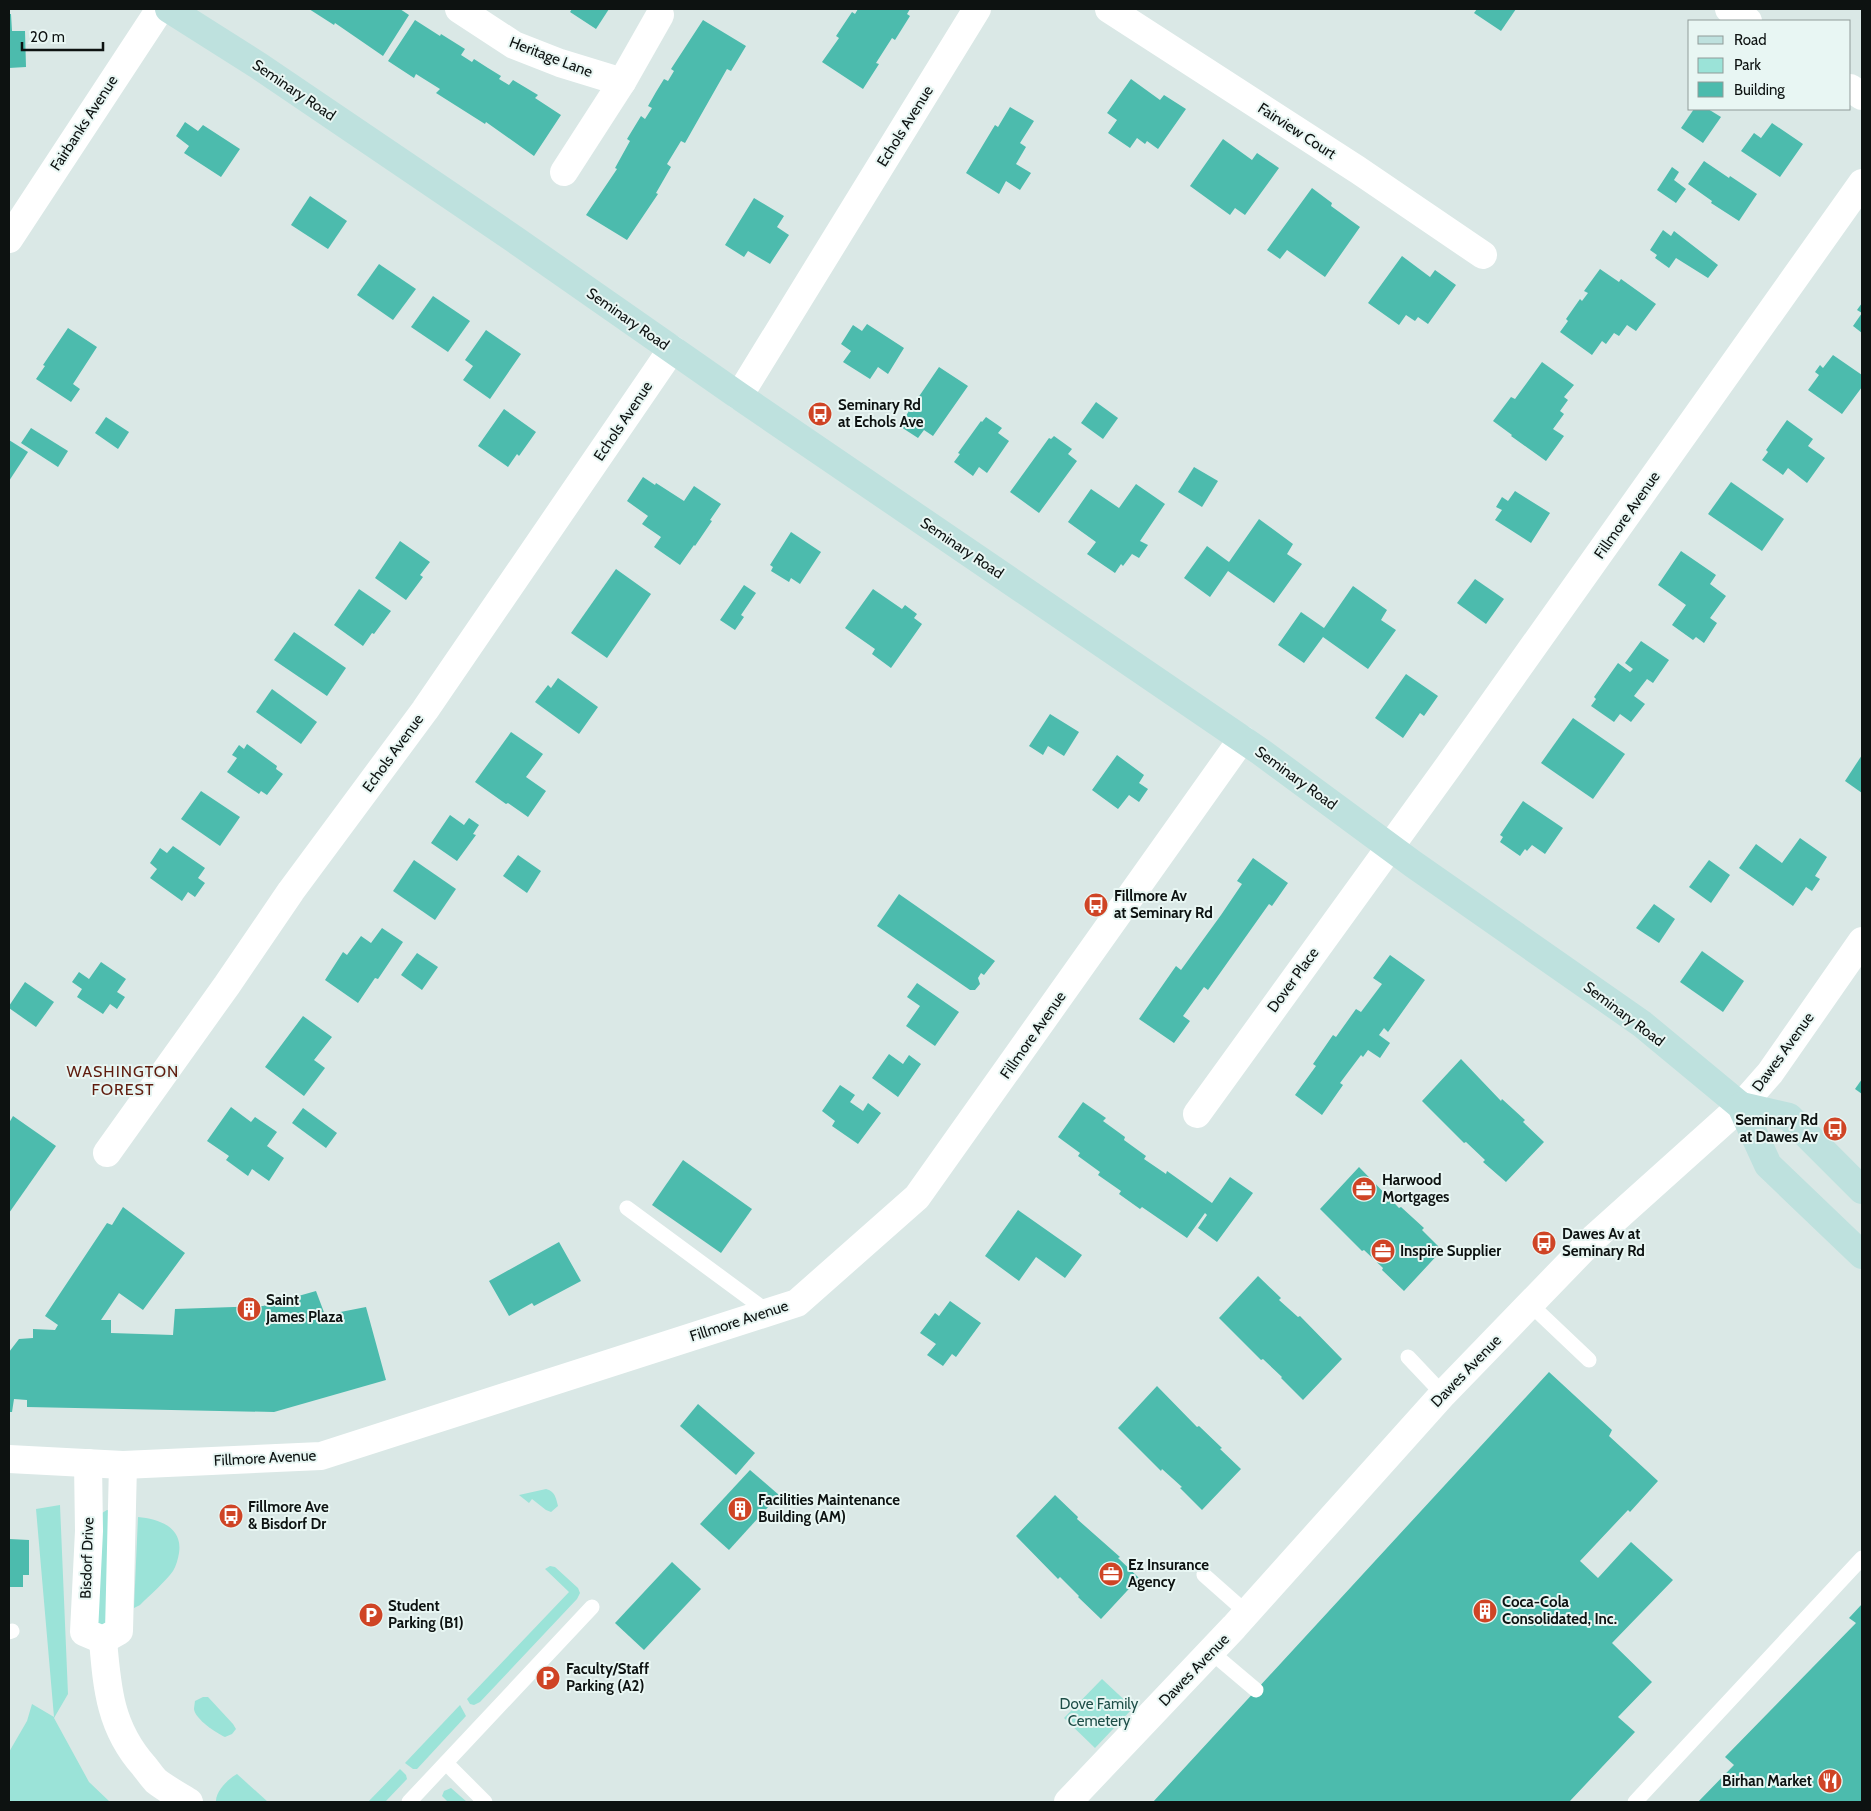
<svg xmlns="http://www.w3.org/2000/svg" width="1871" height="1811" viewBox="0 0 1871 1811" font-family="Cabin,sans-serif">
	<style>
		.green { fill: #9be3d8 }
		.building { fill: #4cbbad }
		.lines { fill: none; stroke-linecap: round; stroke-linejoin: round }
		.service { stroke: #fff; stroke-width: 15 }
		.minor { stroke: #fff; stroke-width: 28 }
		.tertiary { stroke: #fff; stroke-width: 28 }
		.secondary { stroke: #bee1de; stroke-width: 28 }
		.labels { text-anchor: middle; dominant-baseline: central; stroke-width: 4; stroke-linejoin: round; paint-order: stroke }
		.street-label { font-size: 15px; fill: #0d1211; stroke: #e8f6f3 }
		.poi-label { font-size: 15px; font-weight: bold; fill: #0d1211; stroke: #e8f6f3; text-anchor: start }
		.park-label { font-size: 15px; fill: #1e4e48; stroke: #e8f6f3 }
		.neighbourhood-label { font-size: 16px; letter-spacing: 1px; fill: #5f1c0e; stroke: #e8f6f3 }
	</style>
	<rect width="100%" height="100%" fill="#dae8e6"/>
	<g class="green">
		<path d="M546,1489C555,1491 556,1498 558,1506L551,1512L546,1510L532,1499L529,1503L519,1495Z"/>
		<path d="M60,1505L68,1694L54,1718L89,1782L110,1802H9V1752L27,1721L32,1704L54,1717L36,1509Z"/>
		<path d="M107,1510L111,1511L107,1622L102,1626L97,1623L102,1513Z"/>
		<path d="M138,1517C159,1519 183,1527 179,1553C178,1559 176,1566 173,1571C166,1581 149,1596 140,1605L134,1608Z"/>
		<path d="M550,1566L555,1567L578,1588L580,1593L577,1599L480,1702L474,1705L470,1704L467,1699L569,1592L545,1569Z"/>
		<path d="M1102,1679L1133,1708L1095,1748L1064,1718Z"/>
		<path d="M203,1697H208L233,1724L236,1729L232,1734L225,1737C216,1733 195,1719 194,1709C194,1708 195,1701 195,1701Z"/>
		<path d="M460,1705L466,1716L417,1769H413L405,1763Z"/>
		<path d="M400,1769L406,1775L407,1779L385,1802H368Z"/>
		<path d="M237,1774L268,1802H216C215,1792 228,1779 237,1774Z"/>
		<path d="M451,1788L467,1802H448L442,1796L444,1791Z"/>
	</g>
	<g class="building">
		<path d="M309,9H400L409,15L383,56L335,23L334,25Z"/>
		<path d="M572,9H609L596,29L570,12Z"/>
		<path d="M858,9H910L907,14L910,16L895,40L892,38L876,63L879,64L863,89L822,62L839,38L836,36L852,12L855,14Z"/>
		<path d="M1477,9H1516L1501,31L1474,13Z"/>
		<path d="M9,14H11L12,31H25L26,67L9,68Z"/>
		<path d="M415,20L440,36L441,34L465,49L461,55L472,62L474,59L488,68L501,76L499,79L509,85L513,80L538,95L535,98L561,115L534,156L486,122L485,124L436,93L440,89L416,74L414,78L388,61Z"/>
		<path d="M703,20L746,46L731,71L727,69L685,143L681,141L667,164L671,167L656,193L658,194L627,240L586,215L617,169L615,168L630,141L627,139L641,116L645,119L652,108L648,106L656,92L664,79L668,81L674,71L671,69Z"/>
		<path d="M1131,79L1160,100L1164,95L1186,109L1158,149L1147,141L1145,144L1137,138L1130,148L1108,133L1117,120L1107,113Z"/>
		<path d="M1010,107L1034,121L1020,143L1026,147L1016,164L1031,173L1020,190L1006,181L999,194L966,173L995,125L998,127Z"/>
		<path d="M1694,109H1708L1721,117L1703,143L1681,128Z"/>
		<path d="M185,122L198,131L203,125L240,149L221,177L184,153L189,146L176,136Z"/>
		<path d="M1772,123L1803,144L1780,177L1741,151L1754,133L1761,138Z"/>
		<path d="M1223,139L1252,160L1257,153L1279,168L1245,215L1235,208L1230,215L1190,186Z"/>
		<path d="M1704,161L1729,178L1730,176L1757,194L1739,221L1711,203L1712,201L1688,184Z"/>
		<path d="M1672,167L1679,172L1674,180L1686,189L1676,203L1657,190Z"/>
		<path d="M1312,188L1332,203L1331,206L1360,227L1325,277L1287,250L1280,259L1267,250Z"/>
		<path d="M310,196L347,221L328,249L291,225Z"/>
		<path d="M754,198L784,216L777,227L789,235L770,264L748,251L744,257L725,245Z"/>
		<path d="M1663,230L1671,236L1674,231L1718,265L1708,278L1676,258L1669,268L1655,258L1657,255L1650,250Z"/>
		<path d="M1402,256L1430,277L1435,270L1456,285L1428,324L1418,317L1415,321L1406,315L1399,325L1368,303Z"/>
		<path d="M379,264L416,289L393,320L357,295Z"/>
		<path d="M1600,269L1619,282L1621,279L1656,304L1636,331L1627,325L1619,336L1614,333L1606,344L1602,341L1592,355L1560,332L1568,321L1566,319L1580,299L1582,301L1588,293L1584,291Z"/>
		<path d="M433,296L470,321L448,352L411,327Z"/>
		<path d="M1862,303V333L1853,326L1862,313L1857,310Z"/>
		<path d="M867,324L904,348L888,374L878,367L870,379L843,362L851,351L841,344L853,325L862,331Z"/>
		<path d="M68,328L97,347L73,384L80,389L71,402L36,379L45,366L43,365Z"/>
		<path d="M486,330L521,354L490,399L463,380L473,366L465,360Z"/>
		<path d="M1833,355L1862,375V387L1842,414L1808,390L1819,375L1815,372L1820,365L1823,368Z"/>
		<path d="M1542,362L1574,385L1564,397L1568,400L1560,411L1564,414L1553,429L1564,436L1546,461L1511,436L1512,435L1493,421L1511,397L1515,399Z"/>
		<path d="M939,367L968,386L933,436L924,430L918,438L901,427L907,418L905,417Z"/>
		<path d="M1096,402L1118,418L1103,439L1081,423Z"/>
		<path d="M504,409L536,432L519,456L517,454L508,467L478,446Z"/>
		<path d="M106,417L129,432L118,449L95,433Z"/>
		<path d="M986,417L1002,428L998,433L1009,441L987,473L979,467L973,476L954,462L960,454L958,453L981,421L982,422Z"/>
		<path d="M1787,420L1813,439L1808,446L1825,458L1807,483L1788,468L1783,475L1762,460L1768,452L1766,450Z"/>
		<path d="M31,428L68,451L58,467L21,443Z"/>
		<path d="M1054,436L1072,449L1068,454L1077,461L1039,513L1010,492L1049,438L1051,439Z"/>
		<path d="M9,440L28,452L9,481Z"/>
		<path d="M1194,467L1218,481L1202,507L1178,492Z"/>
		<path d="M643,477L655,485L656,483L684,501L694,486L721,504L710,520L712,521L695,546L694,545L680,565L654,547L661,537L642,524L648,516L627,501Z"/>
		<path d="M1731,482L1784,519L1762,551L1708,514Z"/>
		<path d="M1136,484L1165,504L1140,541L1148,545L1139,558L1132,554L1123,566L1121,564L1115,573L1087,554L1096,542L1068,522L1091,489L1119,508Z"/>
		<path d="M1515,491L1550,513L1531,543L1495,520L1502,510L1496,507L1502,497L1508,501Z"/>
		<path d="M1259,519L1293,544L1287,554L1302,564L1274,603L1228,571L1210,597L1184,578L1207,546L1229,562Z"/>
		<path d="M791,532L821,552L800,584L791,578L789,582L771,571L773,567L770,565Z"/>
		<path d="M400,541L430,562L420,575L423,577L406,600L375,578Z"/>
		<path d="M1681,551L1716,575L1710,584L1726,596L1710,618L1717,623L1704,643L1696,637L1693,640L1672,625L1686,605L1658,585Z"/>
		<path d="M616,569L651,594L607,658L571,633Z"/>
		<path d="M1475,579L1504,599L1486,624L1457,603Z"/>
		<path d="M744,585L756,593L741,615L744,617L735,630L720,620Z"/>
		<path d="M1353,586L1387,610L1381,620L1396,630L1368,669L1323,637L1304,663L1278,645L1301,612L1324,628Z"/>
		<path d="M359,589L391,611L374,634L372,633L363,646L334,625Z"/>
		<path d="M873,589L902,609L905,605L917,614L914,618L922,624L891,668L872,654L875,649L845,628Z"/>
		<path d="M294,632L346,668L327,696L274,660Z"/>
		<path d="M1641,641L1669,660L1653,683L1647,679L1634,696L1645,704L1631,722L1620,714L1614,722L1591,706L1596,699L1594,697L1618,663L1630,672L1633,669L1625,663Z"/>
		<path d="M1406,674L1438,696L1424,716L1420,713L1403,738L1375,718Z"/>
		<path d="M558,678L598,707L579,734L535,702L548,685L551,688Z"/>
		<path d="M272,689L317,722L301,744L256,712Z"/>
		<path d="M1050,714L1079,732L1064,756L1048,746L1043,755L1029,746Z"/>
		<path d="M1573,718L1625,754L1593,799L1541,763Z"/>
		<path d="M511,732L543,754L526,777L546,791L528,817L508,803L506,804L475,782Z"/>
		<path d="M247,744L277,766L276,769L283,774L267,795L261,791L259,794L227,772L237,758L232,755L239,745L244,749Z"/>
		<path d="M1117,755L1144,775L1139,783L1148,789L1139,802L1129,795L1118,809L1092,790Z"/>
		<path d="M1862,755V793L1845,781Z"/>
		<path d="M201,791L240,817L220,846L181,819Z"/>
		<path d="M1523,801L1563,828L1545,854L1532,845L1527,851L1525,849L1520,856L1500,842L1503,837L1500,835Z"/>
		<path d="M450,815L464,825L469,818L479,825L473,834L476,835L457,861L431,843Z"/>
		<path d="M1800,838L1827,857L1815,876L1820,879L1812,891L1806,887L1793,906L1739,868L1756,844L1782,863Z"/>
		<path d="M173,846L205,868L198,878L205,883L195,897L188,892L182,901L150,878L157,869L150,863L160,848L167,853Z"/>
		<path d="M518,855L541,871L527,893L503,876Z"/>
		<path d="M1253,858L1288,883L1272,906L1269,904L1208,990L1204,987L1183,1016L1190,1021L1174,1043L1139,1019L1176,966L1181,970L1221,915L1242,884L1237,881Z"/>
		<path d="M414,860L456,889L435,920L393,891Z"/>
		<path d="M1709,860L1730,875L1711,903L1689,887Z"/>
		<path d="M899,894L995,961L984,975L981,973L978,978L980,984L975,990H970L877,926Z"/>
		<path d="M1654,904L1675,919L1659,943L1636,928Z"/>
		<path d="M382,928L403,942L378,979L375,978L358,1003L325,980L343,952L347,955L361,936L371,943Z"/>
		<path d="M1702,951L1744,981L1723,1012L1680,982Z"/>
		<path d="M417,953L438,967L422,990L401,975Z"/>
		<path d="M1390,955L1425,980L1388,1032L1384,1028L1379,1035L1390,1043L1380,1058L1368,1050L1363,1057L1361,1055L1340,1083L1343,1085L1322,1115L1295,1095L1316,1066L1313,1064L1333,1035L1336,1037L1356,1009L1361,1012L1382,984L1373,978Z"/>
		<path d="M101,962L126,979L117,992L125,997L117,1009L110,1004L103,1014L77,997L82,989L72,982L79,972L89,979Z"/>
		<path d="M25,982L54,1002L36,1027L9,1008V1006Z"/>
		<path d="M917,983L959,1012L935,1046L906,1026L920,1006L907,997Z"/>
		<path d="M303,1016L332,1037L314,1060L325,1068L304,1096L265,1067Z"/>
		<path d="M889,1054L903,1064L909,1055L921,1064L898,1097L872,1078Z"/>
		<path d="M1461,1059L1501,1101L1502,1099L1525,1120L1523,1122L1544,1142L1506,1182L1483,1162L1485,1160L1466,1142L1464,1143L1422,1101Z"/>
		<path d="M1862,1079V1094L1855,1089Z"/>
		<path d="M840,1085L855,1095L850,1102L863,1111L868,1103L881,1113L858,1144L832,1126L835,1121L822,1111Z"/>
		<path d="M1083,1102L1106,1118L1103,1121L1125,1137L1124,1140L1146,1156L1144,1159L1166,1174L1167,1171L1212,1203L1230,1177L1253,1193L1217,1242L1198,1228L1207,1215L1205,1213L1187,1238L1142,1207L1140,1209L1119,1194L1121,1191L1098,1175L1100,1172L1078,1156L1080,1153L1058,1137Z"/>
		<path d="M231,1107L251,1122L255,1117L277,1132L267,1146L284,1158L269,1181L252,1169L248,1176L226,1160L229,1156L207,1141Z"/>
		<path d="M303,1108L337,1133L326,1148L292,1123Z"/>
		<path d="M13,1116L56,1146L9,1213V1123Z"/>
		<path d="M683,1160L752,1209L721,1253L652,1205Z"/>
		<path d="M1359,1167L1399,1208L1401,1207L1424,1228L1422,1230L1442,1250L1404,1291L1382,1270L1383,1268L1364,1250L1362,1251L1320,1209Z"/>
		<path d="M123,1207L185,1253L143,1310L119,1293L101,1320H111V1333L173,1335L175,1309L263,1306L316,1291L325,1315L366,1307L386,1380L274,1412L27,1407V1400L14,1399L12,1412H9V1352L19,1339L33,1338V1329L55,1330L58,1325L45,1316L107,1223L112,1225Z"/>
		<path d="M1018,1210L1082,1255L1065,1278L1036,1257L1019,1281L985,1256Z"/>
		<path d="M559,1242L581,1281L534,1306L532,1303L509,1316L489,1281Z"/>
		<path d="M1258,1276L1281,1298L1279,1300L1298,1317L1300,1316L1342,1359L1303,1400L1281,1378L1282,1377L1263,1359L1261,1360L1219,1318Z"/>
		<path d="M950,1301L981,1323L956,1357L952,1354L943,1366L927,1355L936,1344L920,1333L935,1313L939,1316Z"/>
		<path d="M1549,1372L1612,1430L1609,1436L1658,1481L1630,1512L1628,1510L1580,1561L1598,1578L1631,1542L1673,1580L1612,1643L1652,1682L1618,1717L1635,1732L1569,1802H1153Z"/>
		<path d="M1157,1386L1197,1427L1199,1426L1222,1448L1220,1449L1241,1469L1202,1510L1180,1488L1182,1487L1162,1469L1161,1471L1118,1428Z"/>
		<path d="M698,1404L755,1453L736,1475L680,1426Z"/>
		<path d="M750,1470L779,1495L729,1550L700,1524Z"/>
		<path d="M1055,1495L1078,1517L1077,1519L1120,1557L1118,1558L1139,1578L1101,1619L1078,1597L1079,1596L1060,1577L1058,1579L1016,1536Z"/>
		<path d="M9,1539L29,1540V1575H23V1587H9Z"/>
		<path d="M672,1562L701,1589L644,1650L615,1623Z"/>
		<path d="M1862,1604V1801L1698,1802L1734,1765L1725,1757L1856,1623L1849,1618Z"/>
	</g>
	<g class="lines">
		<g class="service">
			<path d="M627,1208L768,1312"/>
			<path d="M1531,1305L1589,1360"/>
			<path d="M1408,1357L1443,1394"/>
			<path d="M1204,1575L1247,1613"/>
			<path d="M9,1632L12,1631"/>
			<path d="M1211,1652L1256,1690"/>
			<path d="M446,1763L485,1802"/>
			<path d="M409,1802L592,1607"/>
			<path d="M1635,1802L1862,1558"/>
		</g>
		<g class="minor">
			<path d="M459,9L514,45L560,63L622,82"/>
			<path d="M1109,9L1358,170L1483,255"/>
			<path d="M1729,9L1748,21"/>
			<path d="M1850,88L1862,96"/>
			<path d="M564,172L622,82L660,15"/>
			<path d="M9,239L160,9"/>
			<path d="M739,396L977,9"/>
			<path d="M1741,1106L1770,1073L1862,941"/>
			<path d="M1197,1114L1450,764L1862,183"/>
			<path d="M107,1153L227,985L291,891L425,710L672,349"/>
			<path d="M9,1459L123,1465L321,1456L797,1303L917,1197L1242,739"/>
			<path d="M88,1463L89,1531L84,1632L103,1640"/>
			<path d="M103,1640C107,1688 110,1728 144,1766C148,1771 152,1777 156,1781C166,1789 178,1795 189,1802"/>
			<path d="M103,1640L119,1631L123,1465"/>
		</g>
		<path class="tertiary" d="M1068,1802L1234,1627L1443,1394L1594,1238L1741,1106"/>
		<g class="secondary">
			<path d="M169,9L259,66L514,239L739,396L1261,752L1413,864L1642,1024L1741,1106L1768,1165L1862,1255"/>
			<path d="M1741,1106L1789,1117L1862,1190"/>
		</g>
	</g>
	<defs>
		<symbol id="bus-disc" viewBox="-11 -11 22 22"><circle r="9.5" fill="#cf4425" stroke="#e8f6f3"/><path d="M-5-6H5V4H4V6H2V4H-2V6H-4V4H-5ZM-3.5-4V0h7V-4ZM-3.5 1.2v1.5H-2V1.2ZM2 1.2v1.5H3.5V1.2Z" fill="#fff"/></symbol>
		<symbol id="office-disc" viewBox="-11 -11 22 22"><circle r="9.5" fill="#cf4425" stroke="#e8f6f3"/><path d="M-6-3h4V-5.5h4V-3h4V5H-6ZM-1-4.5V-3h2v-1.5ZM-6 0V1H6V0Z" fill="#fff"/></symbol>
		<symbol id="building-disc" viewBox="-11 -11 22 22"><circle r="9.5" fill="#cf4425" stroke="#e8f6f3"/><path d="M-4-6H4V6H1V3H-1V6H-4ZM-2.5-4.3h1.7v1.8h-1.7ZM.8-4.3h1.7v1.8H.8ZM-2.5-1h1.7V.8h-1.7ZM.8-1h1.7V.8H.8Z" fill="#fff"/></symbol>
		<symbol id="parking-disc" viewBox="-11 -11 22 22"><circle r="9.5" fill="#cf4425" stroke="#e8f6f3"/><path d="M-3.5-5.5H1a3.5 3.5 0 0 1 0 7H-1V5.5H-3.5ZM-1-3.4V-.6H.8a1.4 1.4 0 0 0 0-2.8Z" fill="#fff"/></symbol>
		<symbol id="restaurant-disc" viewBox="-11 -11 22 22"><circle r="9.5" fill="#cf4425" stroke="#e8f6f3"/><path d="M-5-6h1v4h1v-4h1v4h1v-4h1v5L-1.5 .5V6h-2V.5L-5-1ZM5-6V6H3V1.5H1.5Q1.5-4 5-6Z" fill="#fff"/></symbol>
	</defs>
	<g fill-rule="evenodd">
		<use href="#bus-disc" x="806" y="400" width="28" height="28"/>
		<use href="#bus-disc" x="1082" y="891" width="28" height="28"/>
		<use href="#bus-disc" x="1821" y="1115" width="28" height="28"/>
		<use href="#office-disc" x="1350" y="1175" width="28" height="28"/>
		<use href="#bus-disc" x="1530" y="1229" width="28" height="28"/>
		<use href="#office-disc" x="1369" y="1237" width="28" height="28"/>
		<use href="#building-disc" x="235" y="1295" width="28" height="28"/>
		<use href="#building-disc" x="726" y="1495" width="28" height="28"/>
		<use href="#bus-disc" x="217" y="1502" width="28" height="28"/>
		<use href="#office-disc" x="1097" y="1560" width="28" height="28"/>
		<use href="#building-disc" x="1471" y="1597" width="28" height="28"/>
		<use href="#parking-disc" x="357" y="1601" width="28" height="28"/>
		<use href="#parking-disc" x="534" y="1664" width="28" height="28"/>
		<use href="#restaurant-disc" x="1816" y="1767" width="28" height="28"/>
	</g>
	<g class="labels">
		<g class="street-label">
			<text transform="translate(551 57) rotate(21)">Heritage Lane</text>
			<text transform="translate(294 90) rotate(34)">Seminary Road</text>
			<text transform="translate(84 123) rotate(-57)">Fairbanks Avenue</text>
			<text transform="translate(905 126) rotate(-58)">Echols Avenue</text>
			<text transform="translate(1297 131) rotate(33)">Fairview Court</text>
			<text transform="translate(628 319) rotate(35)">Seminary Road</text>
			<text transform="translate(623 421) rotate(-56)">Echols Avenue</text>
			<text transform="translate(1627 515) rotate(-55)">Fillmore Avenue</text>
			<text transform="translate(962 548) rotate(34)">Seminary Road</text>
			<text transform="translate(393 753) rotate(-54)">Echols Avenue</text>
			<text transform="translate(1296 778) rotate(36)">Seminary Road</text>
			<text transform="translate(1293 980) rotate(-54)">Dover Place</text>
			<text transform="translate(1624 1014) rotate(37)">Seminary Road</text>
			<text transform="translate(1033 1035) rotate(-55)">Fillmore Avenue</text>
			<text transform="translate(1783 1052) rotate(-54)">Dawes Avenue</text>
			<text transform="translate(739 1321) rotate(-18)">Fillmore Avenue</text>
			<text transform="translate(1466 1371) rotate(-46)">Dawes Avenue</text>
			<text transform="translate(265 1458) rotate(-3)">Fillmore Avenue</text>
			<text transform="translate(87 1558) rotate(-88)">Bisdorf Drive</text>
			<text transform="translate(1194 1670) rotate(-46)">Dawes Avenue</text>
		</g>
		<g class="poi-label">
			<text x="838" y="405">Seminary Rd<tspan x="838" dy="17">at Echols Ave</tspan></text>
			<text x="1114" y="896">Fillmore Av<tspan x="1114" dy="17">at Seminary Rd</tspan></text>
			<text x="1818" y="1120" text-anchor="end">Seminary Rd<tspan x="1818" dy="17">at Dawes Av</tspan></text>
			<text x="1382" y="1180">Harwood<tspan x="1382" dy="17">Mortgages</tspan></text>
			<text x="1562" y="1234">Dawes Av at<tspan x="1562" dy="17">Seminary Rd</tspan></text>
			<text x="1400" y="1251">Inspire Supplier</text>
			<text x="266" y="1300">Saint<tspan x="266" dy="17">James Plaza</tspan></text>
			<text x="758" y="1500">Facilities Maintenance<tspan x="758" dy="17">Building (AM)</tspan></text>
			<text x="248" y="1507">Fillmore Ave<tspan x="248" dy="17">&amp; Bisdorf Dr</tspan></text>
			<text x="1128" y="1565">Ez Insurance<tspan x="1128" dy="17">Agency</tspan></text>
			<text x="1502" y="1602">Coca-Cola<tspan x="1502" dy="17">Consolidated, Inc.</tspan></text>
			<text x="388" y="1606">Student<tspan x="388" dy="17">Parking (B1)</tspan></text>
			<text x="566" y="1669">Faculty/Staff<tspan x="566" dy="17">Parking (A2)</tspan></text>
			<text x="1812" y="1781" text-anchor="end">Birhan Market</text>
		</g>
		<g class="park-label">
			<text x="1099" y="1704">Dove Family<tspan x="1099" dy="17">Cemetery</tspan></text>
		</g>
		<g class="neighbourhood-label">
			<text x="123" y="1071">WASHINGTON<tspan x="123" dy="18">FOREST</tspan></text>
		</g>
	</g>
	<rect width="1871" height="1811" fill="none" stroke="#0d1211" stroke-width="20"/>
	<rect x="1688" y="20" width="162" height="90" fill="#e8f6f3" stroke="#909b99"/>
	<rect x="1698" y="36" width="25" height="8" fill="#bee1de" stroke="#909b99"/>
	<text x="1734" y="45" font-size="15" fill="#0d1211">Road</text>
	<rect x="1698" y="58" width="25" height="15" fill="#9be3d8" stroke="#909b99"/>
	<text x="1734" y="70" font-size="15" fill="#0d1211">Park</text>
	<rect x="1698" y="82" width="25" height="15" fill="#4cbbad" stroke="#909b99"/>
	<text x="1734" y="95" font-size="15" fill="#0d1211">Building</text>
	<path d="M22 42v8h81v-8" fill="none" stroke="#0d1211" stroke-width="2.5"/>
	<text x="30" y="42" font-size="15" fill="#0d1211" stroke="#e8f6f3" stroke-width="4" paint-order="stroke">20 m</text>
</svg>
